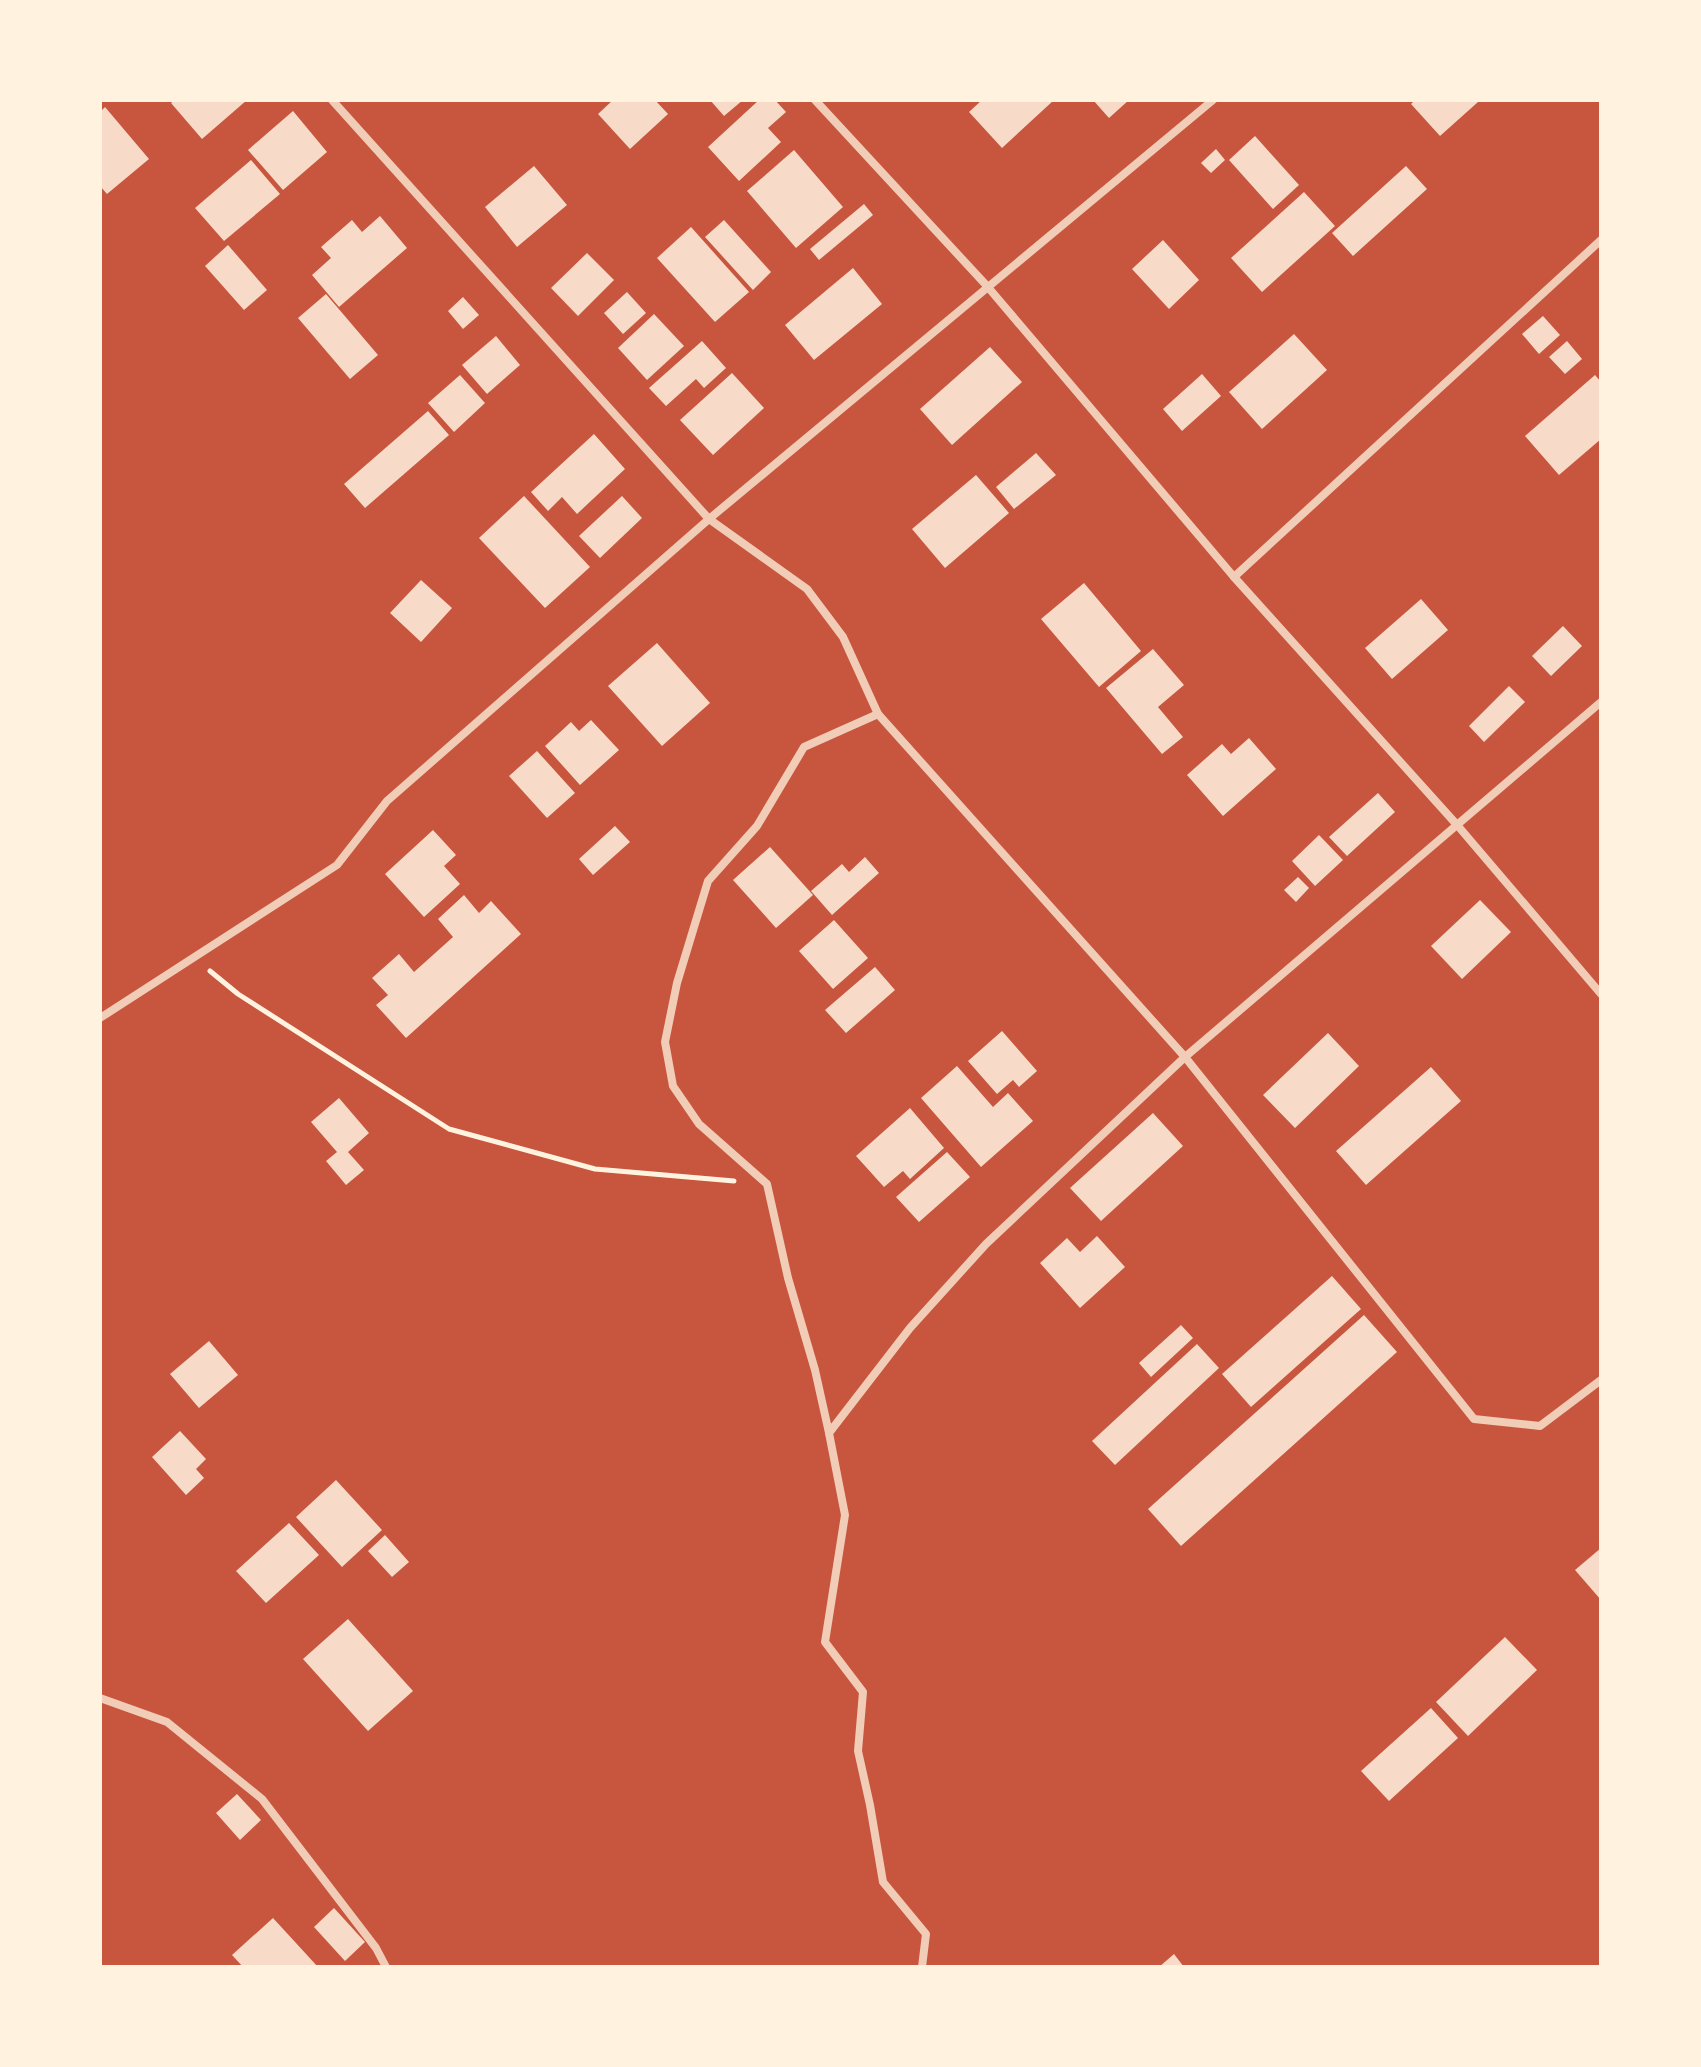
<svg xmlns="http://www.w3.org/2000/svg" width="1701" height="2067" viewBox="0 0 1701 2067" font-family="'Roboto Condensed',sans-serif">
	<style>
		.building { fill: #f7dbc8 }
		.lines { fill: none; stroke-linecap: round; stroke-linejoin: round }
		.path { stroke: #fff3e0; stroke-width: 5 }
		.minor { stroke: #f1ccb7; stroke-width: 8 }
	</style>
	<rect width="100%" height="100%" fill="#c8553d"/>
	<g class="building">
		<path d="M175,100H247L202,139L171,103Z"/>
		<path d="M613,100H655L668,114L630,149L598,114Z"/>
		<path d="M710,100H743L724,116Z"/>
		<path d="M759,100H775L786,112L768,128L781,142L739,181L708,147Z"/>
		<path d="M982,100H1054L1002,148L969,112Z"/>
		<path d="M1093,100H1129L1109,118Z"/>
		<path d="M1415,100H1476L1478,102L1440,136L1411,104Z"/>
		<path d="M105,107L149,159L107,194L100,186V112Z"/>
		<path d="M293,111L327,152L283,190L248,150Z"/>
		<path d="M1255,136L1299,185L1273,209L1229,160Z"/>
		<path d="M1216,149L1225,160L1211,173L1201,163Z"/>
		<path d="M794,150L843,207L796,248L747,191Z"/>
		<path d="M251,160L280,194L224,241L195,208Z"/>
		<path d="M534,166L567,205L517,247L485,207Z"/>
		<path d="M1406,166L1427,189L1353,256L1332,233Z"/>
		<path d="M1304,192L1335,226L1262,292L1231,258Z"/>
		<path d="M864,204L873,215L819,260L810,249Z"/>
		<path d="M380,216L407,248L339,307L312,275L331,258L321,247L352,220L362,232Z"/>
		<path d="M724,220L771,272L753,290L705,237Z"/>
		<path d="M691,227L749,292L715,322L657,258Z"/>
		<path d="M1163,240L1199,280L1169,309L1132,269Z"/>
		<path d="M228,245L267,290L244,310L205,266Z"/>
		<path d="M587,253L614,280L578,316L551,288Z"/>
		<path d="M853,268L882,304L814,360L785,325Z"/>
		<path d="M627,292L646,313L623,334L604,313Z"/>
		<path d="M326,294L378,355L350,379L298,318Z"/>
		<path d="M463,297L479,315L463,329L448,311Z"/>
		<path d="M654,314L684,346L647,380L618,348Z"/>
		<path d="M1543,316L1560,335L1539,354L1522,334Z"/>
		<path d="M1294,334L1327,370L1262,429L1229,392Z"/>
		<path d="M496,336L520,365L487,394L462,365Z"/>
		<path d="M702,341L726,368L704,388L696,379L666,406L649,388Z"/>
		<path d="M1567,341L1582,359L1565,374L1549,357Z"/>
		<path d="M990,347L1022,382L952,445L920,409Z"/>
		<path d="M732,373L764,408L713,455L680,420Z"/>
		<path d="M1202,374L1221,396L1182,431L1163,409Z"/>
		<path d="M460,375L485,403L454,432L428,403Z"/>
		<path d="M1595,375L1601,382V439L1559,475L1525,436Z"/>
		<path d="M428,411L449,435L365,508L344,484Z"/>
		<path d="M594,434L625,469L577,514L562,497L548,511L531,492Z"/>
		<path d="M1036,453L1056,475L1014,509L996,487Z"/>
		<path d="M976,475L1009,513L945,568L912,529Z"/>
		<path d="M524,496L590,567L545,608L479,538Z"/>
		<path d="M622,496L642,518L600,558L579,536Z"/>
		<path d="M421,580L452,608L421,642L390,613Z"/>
		<path d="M1084,583L1141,651L1099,687L1041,619Z"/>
		<path d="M1421,599L1448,630L1392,679L1365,648Z"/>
		<path d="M1563,626L1582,646L1551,676L1532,656Z"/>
		<path d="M657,643L710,703L662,746L608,686Z"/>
		<path d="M1153,649L1184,685L1158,707L1183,737L1162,754L1106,688Z"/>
		<path d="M1509,686L1525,702L1484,742L1469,726Z"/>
		<path d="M591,720L619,750L580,785L545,746L571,722L579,731Z"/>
		<path d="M1249,738L1276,769L1223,816L1187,775L1222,744L1231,754Z"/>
		<path d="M537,751L575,793L547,818L509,776Z"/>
		<path d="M1378,793L1395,812L1347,856L1329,837Z"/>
		<path d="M615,826L630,842L593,875L579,859Z"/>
		<path d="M433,830L456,855L444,866L460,884L424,917L385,874Z"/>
		<path d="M1319,835L1343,860L1315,886L1292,861Z"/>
		<path d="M770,847L813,895L776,928L733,880Z"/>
		<path d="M865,857L879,873L832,915L811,891L842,864L849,872Z"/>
		<path d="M1298,877L1309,888L1296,902L1284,890Z"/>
		<path d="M464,895L479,913L491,901L521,934L406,1038L376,1005L388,995L372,978L399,954L414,972L453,937L438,919Z"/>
		<path d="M1480,900L1511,932L1462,979L1431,946Z"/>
		<path d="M834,920L868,958L833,989L799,951Z"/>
		<path d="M875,967L895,990L846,1033L825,1010Z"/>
		<path d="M1002,1031L1037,1071L1019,1087L1013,1080L997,1094L968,1061Z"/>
		<path d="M1328,1033L1359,1066L1295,1128L1263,1095Z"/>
		<path d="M957,1066L993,1107L1008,1093L1033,1121L981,1167L921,1098Z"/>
		<path d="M1431,1067L1461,1101L1366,1185L1336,1151Z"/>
		<path d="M339,1098L369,1133L348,1152L364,1170L346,1185L326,1161L337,1152L311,1122Z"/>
		<path d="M910,1108L944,1148L910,1179L903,1171L884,1187L856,1156Z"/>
		<path d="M1153,1113L1183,1146L1101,1221L1070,1188Z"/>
		<path d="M947,1152L970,1177L919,1222L896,1197Z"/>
		<path d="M1097,1236L1125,1267L1080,1308L1040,1263L1067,1238L1080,1252Z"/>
		<path d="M1332,1276L1361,1309L1251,1407L1222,1374Z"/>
		<path d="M1364,1315L1397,1352L1181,1546L1148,1509Z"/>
		<path d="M1181,1325L1193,1338L1151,1377L1139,1363Z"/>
		<path d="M209,1341L238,1375L199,1408L170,1374Z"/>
		<path d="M1197,1344L1219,1368L1115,1465L1092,1441Z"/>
		<path d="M180,1431L206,1459L196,1469L204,1478L186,1495L152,1457Z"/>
		<path d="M336,1480L382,1530L342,1567L296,1517Z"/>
		<path d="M289,1523L319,1555L266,1603L236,1571Z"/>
		<path d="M385,1535L409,1562L392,1577L368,1551Z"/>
		<path d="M1601,1548V1600L1575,1570Z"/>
		<path d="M348,1619L413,1691L368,1731L303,1659Z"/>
		<path d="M1505,1637L1537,1670L1468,1736L1436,1702Z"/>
		<path d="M1431,1708L1458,1738L1389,1801L1361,1771Z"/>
		<path d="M237,1794L261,1820L240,1840L216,1813Z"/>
		<path d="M334,1908L365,1942L345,1961L314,1927Z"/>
		<path d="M273,1918L318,1967H243L232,1955Z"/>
		<path d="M1174,1954L1184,1967H1159Z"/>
	</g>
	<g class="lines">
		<path class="path" d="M210,971L238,994L449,1129L595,1169L734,1181"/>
		<g class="minor">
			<path d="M332,100L709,519L807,589L843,637L878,714L1185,1057L1474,1419L1540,1426L1601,1380"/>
			<path d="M815,100L987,286L1234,577L1458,826L1601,994"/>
			<path d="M1234,577L1601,240"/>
			<path d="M100,1018L337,865L387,801L709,519L1213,100"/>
			<path d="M829,1433L815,1370L788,1278L767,1184L699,1124L673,1086L665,1042L677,983L708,881L757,826L804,747L878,714"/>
			<path d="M100,1698L167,1722L262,1799L376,1948L386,1967"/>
			<path d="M922,1967L926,1934L883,1882L870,1805L858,1751L863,1692L825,1642L845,1515L829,1433L910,1328L986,1244L1185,1057L1601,702"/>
		</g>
	</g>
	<rect width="1701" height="2067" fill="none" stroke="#fff3e0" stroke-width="204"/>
</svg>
